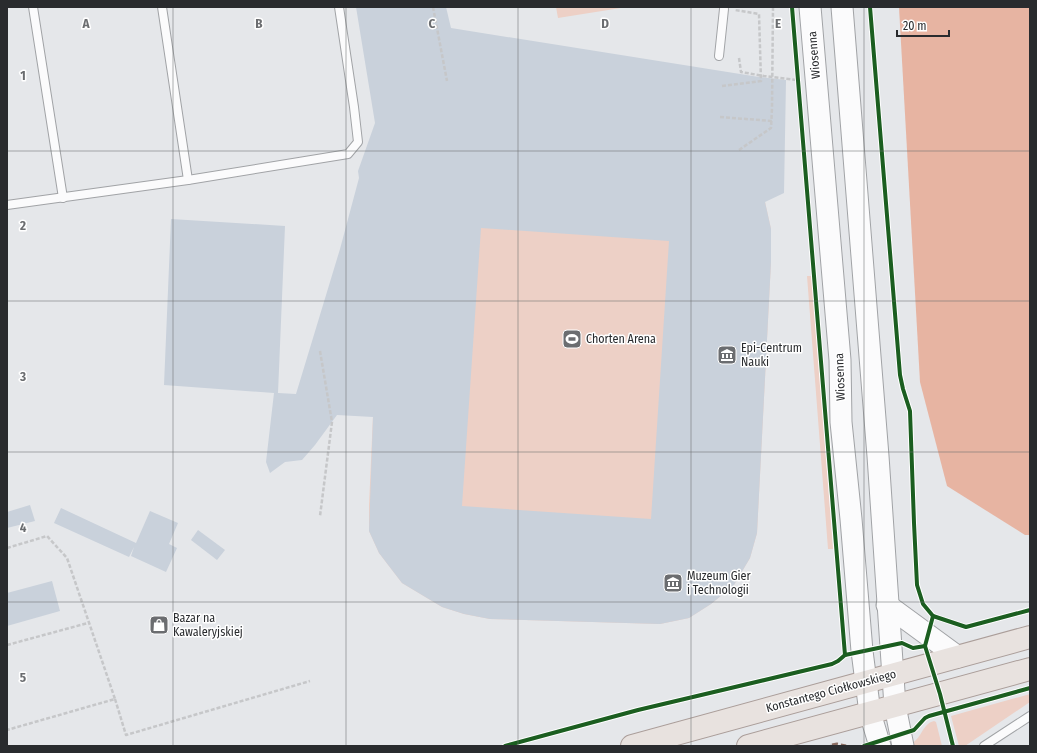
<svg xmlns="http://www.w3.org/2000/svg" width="1037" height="753" viewBox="0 0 1037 753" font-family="'Fira Sans Condensed',sans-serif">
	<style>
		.green { fill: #edd0c6 }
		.forest { fill: #e7b4a2 }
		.building { fill: #c9d1db; fill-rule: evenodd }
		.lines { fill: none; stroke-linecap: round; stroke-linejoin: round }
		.lane-casing { stroke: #a1a3a6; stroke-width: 10 }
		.secondary-casing { stroke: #a1a3a6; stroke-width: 23 }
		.primary-casing { stroke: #ab9e9a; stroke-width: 24 }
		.path { stroke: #c6c7c9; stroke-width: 2.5; stroke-dasharray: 4 2; stroke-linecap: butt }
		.lane { stroke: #fbfbfc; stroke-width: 8 }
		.secondary { stroke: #fbfbfc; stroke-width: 21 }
		.primary { stroke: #e8e2df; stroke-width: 22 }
		.quiet { stroke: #8d6e63; stroke-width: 3; stroke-dasharray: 6 3; stroke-linecap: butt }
		.cycleway-casing { stroke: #fff; stroke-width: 6 }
		.cycleway { stroke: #1b5e20; stroke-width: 4 }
		.grid { fill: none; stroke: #6b6d70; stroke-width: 1; stroke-opacity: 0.55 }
		.labels { text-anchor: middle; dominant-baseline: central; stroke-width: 3; stroke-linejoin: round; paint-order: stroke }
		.street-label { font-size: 12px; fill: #292b2e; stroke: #fff }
		.poi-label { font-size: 12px; fill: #292b2e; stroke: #fff; text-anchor: start }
		.grid-label { font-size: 13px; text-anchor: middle; font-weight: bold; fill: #6b6d70; stroke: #fff; stroke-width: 3; stroke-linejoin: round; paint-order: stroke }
	</style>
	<rect width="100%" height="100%" fill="#e5e7ea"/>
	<g class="green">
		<path d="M556,7H627L558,18Z"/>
		<path d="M765,202L771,229V262L757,533L750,558L734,585L711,604L689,618L660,624L490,619L464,614L442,607L402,583L379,553L369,531V506L381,235Z"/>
		<path d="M807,276H812L833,549H828Z"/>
		<path d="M1030,694V702L965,746H959L951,716Z"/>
		<path d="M934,721L936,722L942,746H913L912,743C922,738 922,724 934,721Z"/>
	</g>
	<path class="forest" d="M899,7H1030V535H1025L947,486L920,382Z"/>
	<g class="building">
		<path d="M356,7H446L451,28L759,77L786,80L784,193L765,202L771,229V262L757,533L750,558L734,585L711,604L689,618L660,624L490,619L464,614L442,607L402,583L379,553L369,531L373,417L337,415L315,445L302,460L285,462L270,473L266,462L274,393L164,385L171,219L285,226L278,393L296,394L340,249L359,178L358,171L375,123ZM481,228L669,241L651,519L462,506Z"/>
		<path d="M30,505L35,521L7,528V512Z"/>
		<path d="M61,508L136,543L150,511L178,523L169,544L177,548L166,572L131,556L134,547L129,557L54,523Z"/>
		<path d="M198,530L225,550L217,560L191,540Z"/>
		<path d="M52,581L60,611L7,626V593Z"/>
	</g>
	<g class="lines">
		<defs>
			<g id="lane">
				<path d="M33,7L63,198"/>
				<path d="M162,7L188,180"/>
				<path d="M719,56L724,9"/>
				<path d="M7,205L188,180L348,154L358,142L354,107L339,7"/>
				<path d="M984,746L1030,716"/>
			</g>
			<g id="secondary">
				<path d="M810,7L840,360L841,422L851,519L862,651L870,713L880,746"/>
				<path d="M842,7L878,456L895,706L903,746"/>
				<path d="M887,605L958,657"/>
			</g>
			<g id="primary">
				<path d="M632,746L1030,637"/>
				<path d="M748,746L1030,669"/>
			</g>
		</defs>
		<use href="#lane" class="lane-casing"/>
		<use href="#secondary" class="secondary-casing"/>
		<use href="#primary" class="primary-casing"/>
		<g class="path">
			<path d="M433,7L447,81"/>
			<path d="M739,58L741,72L764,76L797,80"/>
			<path d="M722,86L761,81L759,14L735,10"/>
			<path d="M720,117L772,121"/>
			<path d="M739,150L771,128L772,108L773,7"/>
			<path d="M320,351L332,422L320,516"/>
			<path d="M7,548L47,536L67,558L115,699L7,730"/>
			<path d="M7,645L88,623"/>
			<path d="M115,699L126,735L310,681"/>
			<path d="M831,746L832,745"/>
		</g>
		<use href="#lane" class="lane"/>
		<use href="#secondary" class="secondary"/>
		<use href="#primary" class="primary"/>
		<path class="quiet" d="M832,745L837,744L846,746"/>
		<defs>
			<g id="cycleway">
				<path d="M792,7L845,655"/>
				<path d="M870,7L900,375L903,389L910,411L914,523L917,585L923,604L933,616L966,627L1030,610"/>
				<path d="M925,646L940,694L953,746"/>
				<path d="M505,746L638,710L832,664L838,661L845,655L902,643L913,648L925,646L933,616"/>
				<path d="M864,746L914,730L925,718L929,716L1030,688"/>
			</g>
		</defs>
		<use href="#cycleway" class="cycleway-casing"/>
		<use href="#cycleway" class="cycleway"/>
	</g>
	<path class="grid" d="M173,7V746M346,7V746M518,7V746M691,7V746M864,7V746M7,151H1030M7,301H1030M7,452H1030M7,602H1030"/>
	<defs>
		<symbol id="stadium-square" viewBox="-11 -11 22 22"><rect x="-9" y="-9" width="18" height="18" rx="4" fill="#6b6d70" stroke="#fff"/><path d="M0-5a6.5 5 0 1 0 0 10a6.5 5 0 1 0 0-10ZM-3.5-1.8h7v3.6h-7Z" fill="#fff"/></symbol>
		<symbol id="museum-square" viewBox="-11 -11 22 22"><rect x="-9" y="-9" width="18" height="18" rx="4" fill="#6b6d70" stroke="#fff"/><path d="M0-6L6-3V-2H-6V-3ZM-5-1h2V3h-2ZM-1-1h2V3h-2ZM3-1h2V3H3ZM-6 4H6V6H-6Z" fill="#fff"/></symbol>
		<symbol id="shop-square" viewBox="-11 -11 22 22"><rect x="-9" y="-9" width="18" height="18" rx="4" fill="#6b6d70" stroke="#fff"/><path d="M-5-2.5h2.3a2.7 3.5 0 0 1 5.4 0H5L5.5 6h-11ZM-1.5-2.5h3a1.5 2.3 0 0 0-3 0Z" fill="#fff"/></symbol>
	</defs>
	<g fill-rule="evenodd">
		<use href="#stadium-square" x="561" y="328" width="22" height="22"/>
		<use href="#museum-square" x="716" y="344" width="22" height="22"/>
		<use href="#museum-square" x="662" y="572" width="22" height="22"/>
		<use href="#shop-square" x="148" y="614" width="22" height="22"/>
	</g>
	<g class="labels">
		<g class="street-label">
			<text transform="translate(814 55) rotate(-95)">Wiosenna</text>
			<text transform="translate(840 377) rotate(-92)">Wiosenna</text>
			<text transform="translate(831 691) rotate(-15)">Konstantego Ciołkowskiego</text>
		</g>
		<g class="poi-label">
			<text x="586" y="339">Chorten Arena</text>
			<text x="741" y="348">Epi-Centrum<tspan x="741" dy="14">Nauki</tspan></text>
			<text x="687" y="576">Muzeum Gier<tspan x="687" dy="14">i Technologii</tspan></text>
			<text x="173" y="618">Bazar na<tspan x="173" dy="14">Kawaleryjskiej</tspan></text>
		</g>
	</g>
	<g class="grid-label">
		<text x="86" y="28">A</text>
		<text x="259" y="28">B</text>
		<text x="432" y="28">C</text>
		<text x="605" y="28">D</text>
		<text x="778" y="28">E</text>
		<text x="23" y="80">1</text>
		<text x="23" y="230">2</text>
		<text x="23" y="381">3</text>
		<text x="23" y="532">4</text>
		<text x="23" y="682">5</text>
	</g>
	<rect width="1037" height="753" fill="none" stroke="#292b2e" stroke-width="16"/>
	<path d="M897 30v6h52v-6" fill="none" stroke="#292b2e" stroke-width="2"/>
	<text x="903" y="30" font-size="12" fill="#292b2e" stroke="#ffffff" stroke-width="3" paint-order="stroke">20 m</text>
</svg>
